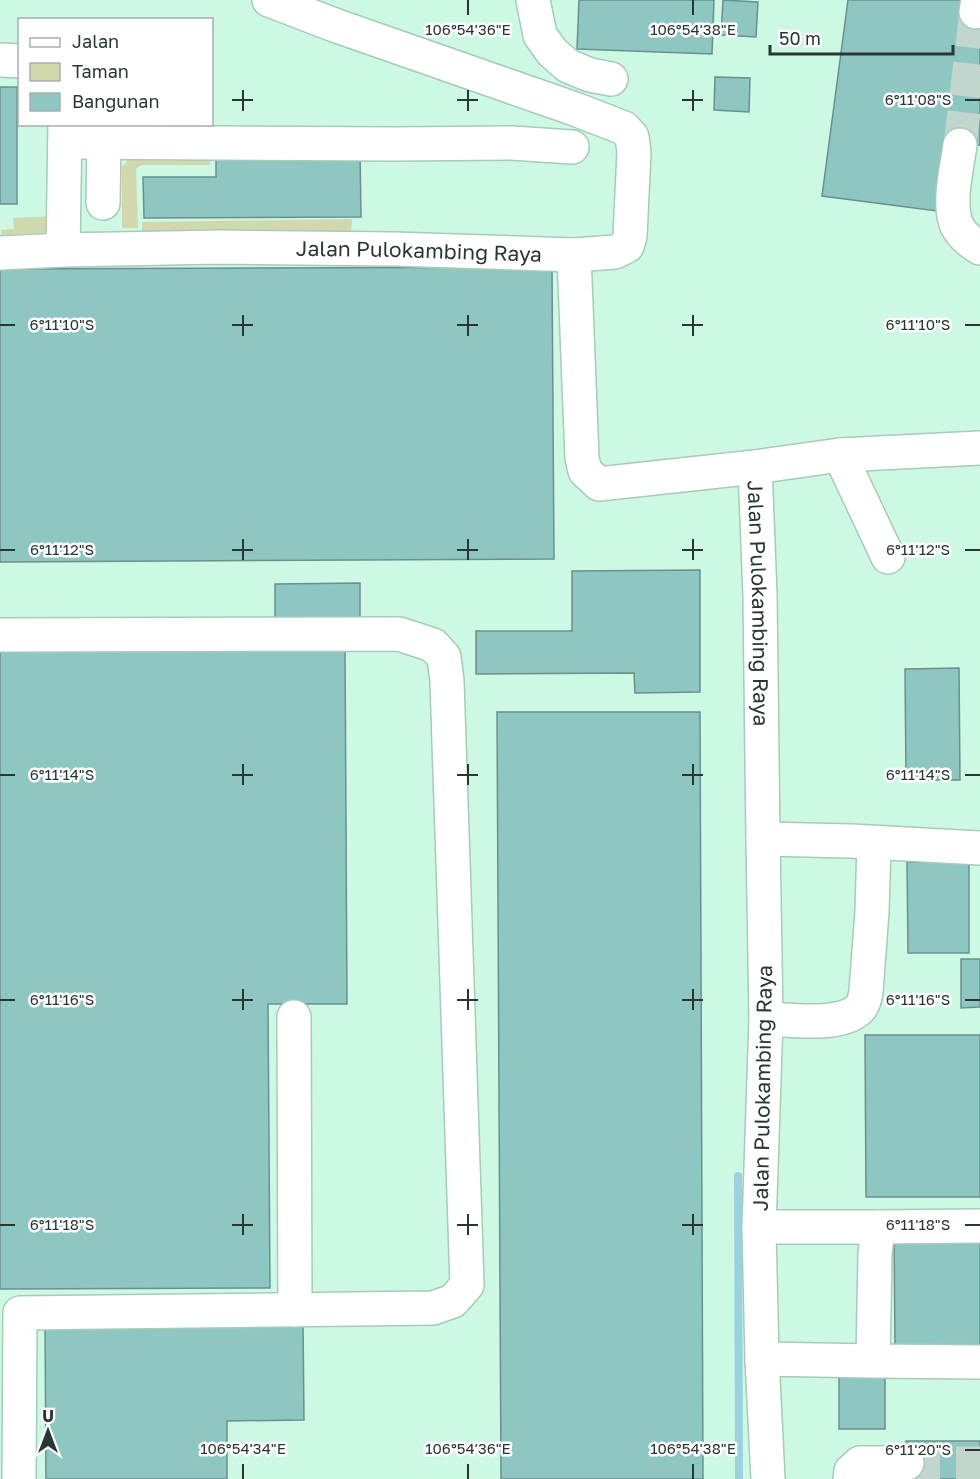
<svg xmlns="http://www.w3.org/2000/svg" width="980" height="1479" viewBox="0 0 980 1479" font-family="'Golos Text',sans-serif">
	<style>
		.built { fill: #cdf8e4; fill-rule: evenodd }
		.green { fill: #d2d8ad }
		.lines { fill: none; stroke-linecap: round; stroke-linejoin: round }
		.stream { stroke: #9cd2df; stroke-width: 8 }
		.building { fill: #8ec6c1; stroke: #6a908d; stroke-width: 1.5 }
		.minor-tunnel { stroke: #c3d6cd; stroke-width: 33; stroke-dasharray: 33 16; stroke-linecap: butt }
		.minor-casing { stroke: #a8cab9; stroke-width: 36 }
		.minor { stroke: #fff; stroke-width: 33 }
		.ticks { fill: none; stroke: #293730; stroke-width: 2 }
		.labels { text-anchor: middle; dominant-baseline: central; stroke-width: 5; stroke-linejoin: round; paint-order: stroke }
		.street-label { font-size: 21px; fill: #293730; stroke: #fff }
		.ticks-label { font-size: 15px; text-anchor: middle; fill: #293730; stroke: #fff; stroke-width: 5; stroke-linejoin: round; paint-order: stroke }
	</style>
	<rect width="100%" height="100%" fill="#eafef4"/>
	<path class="built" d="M0,0H980V1479H0ZM20,20H212V124H20Z"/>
	<g class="green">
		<path d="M209,145L210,165H141L136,169L138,228H122V167L140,147Z"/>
		<path d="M56,216L57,232L2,235L1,230L14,229L13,218Z"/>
		<path d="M352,219L351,235H142V222Z"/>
	</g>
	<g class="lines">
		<path class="stream" d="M738,1176L739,1479"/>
	</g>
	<g class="building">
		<path d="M579,0H714L712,54L577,49Z"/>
		<path d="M723,0L758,2L756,37L721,35Z"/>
		<path d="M848,0H966L980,12V145H960L946,140L937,211L822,196Z"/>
		<path d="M715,77L750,78L749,112L714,110Z"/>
		<rect x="0" y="87" width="17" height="117"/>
		<path d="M360,151L361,217L144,218L143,177H216V152Z"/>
		<path d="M552,267L554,559L0,562V269Z"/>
		<path d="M700,570V692L635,693L634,673L476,674V631H572V571Z"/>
		<path d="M360,583V623H275V584Z"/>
		<path d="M0,642L345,643L347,1004H268L270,1288L0,1289Z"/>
		<path d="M959,668L960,780H906L905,669Z"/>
		<path d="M497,712H700L703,1479H501Z"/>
		<path d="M969,861V953H908L907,862Z"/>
		<path d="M961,959H980V1007L961,1008Z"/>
		<path d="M865,1035H980V1197H866Z"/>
		<path d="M894,1229H980V1348H895Z"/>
		<path d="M303,1320L304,1420L227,1421V1479H46L45,1321Z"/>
		<rect x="839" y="1376" width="46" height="53"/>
		<path d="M906,1441H980V1479H907Z"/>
	</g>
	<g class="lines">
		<g class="minor-tunnel">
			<path d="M960,145L976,12"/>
			<path d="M907,1463H980"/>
		</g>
		<defs>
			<g id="minor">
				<path d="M269,0L337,26L572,108L624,128L632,137L634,152L630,236L627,246L615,252L574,255"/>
				<path d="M533,0L540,35L552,52L568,66L590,75L611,79"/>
				<path d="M976,12L978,0"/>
				<path d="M0,60L20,61"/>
				<path id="s1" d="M65,124L63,250L220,247L394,249L574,255L582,458L585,471L599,484L755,467L760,595L763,839L766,1019L759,1227L762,1359L768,1479"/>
				<path d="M65,142L396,144L512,143L572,147"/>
				<path d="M960,145C957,167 949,198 955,220C958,232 970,242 980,248"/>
				<path d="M103,203L104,142"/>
				<path d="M0,253L63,250"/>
				<path d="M840,455L980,448"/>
				<path d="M755,467L840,455L888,557"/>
				<path d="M0,635L399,634L433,645L444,657L447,681L467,1285L453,1301L433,1308L20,1313L19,1479"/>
				<path d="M763,839L851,841L980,848"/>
				<path d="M294,1017L295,1310"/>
				<path d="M766,1019C791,1020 841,1027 859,1009C864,1005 865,997 866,991L872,912L874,843"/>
				<path d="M759,1227H878L875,1254L873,1361L980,1362"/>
				<path d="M878,1227L980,1226"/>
				<path d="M762,1359L873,1361"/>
				<path d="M850,1479L851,1471L860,1463H907"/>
			</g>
		</defs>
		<use href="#minor" class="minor-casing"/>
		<use href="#minor" class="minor"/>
	</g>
	<path class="ticks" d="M468,0V15M693,0V15M243,90V111M468,90V111M693,90V111M232,100H253M457,100H478M682,100H703M965,100H980M243,315V336M468,315V336M693,315V336M0,325H15M232,325H253M457,325H478M682,325H703M965,325H980M243,539V560M468,539V560M693,539V560M0,550H15M232,550H253M457,550H478M682,550H703M965,550H980M243,764V785M468,764V785M693,764V785M0,775H15M232,775H253M457,775H478M682,775H703M965,775H980M243,989V1010M468,989V1010M693,989V1010M0,1000H15M232,1000H253M457,1000H478M682,1000H703M965,1000H980M243,1214V1235M468,1214V1235M693,1214V1235M0,1225H15M232,1225H253M457,1225H478M682,1225H703M965,1225H980M965,1450H980M243,1464V1479M468,1464V1479M693,1464V1479"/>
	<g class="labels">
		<g class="street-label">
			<text stroke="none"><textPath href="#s1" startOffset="482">Jalan Pulokambing Raya</textPath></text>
			<text stroke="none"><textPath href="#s1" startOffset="1166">Jalan Pulokambing Raya</textPath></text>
			<text transform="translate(762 1088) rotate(-89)">Jalan Pulokambing Raya</text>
		</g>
	</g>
	<g class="ticks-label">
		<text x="468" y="35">106°54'36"E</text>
		<text x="693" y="35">106°54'38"E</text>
		<text x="918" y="105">6°11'08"S</text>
		<text x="62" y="330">6°11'10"S</text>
		<text x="918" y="330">6°11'10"S</text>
		<text x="62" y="555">6°11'12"S</text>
		<text x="918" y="555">6°11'12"S</text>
		<text x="62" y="780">6°11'14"S</text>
		<text x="918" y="780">6°11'14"S</text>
		<text x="62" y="1005">6°11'16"S</text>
		<text x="918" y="1005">6°11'16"S</text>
		<text x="62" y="1230">6°11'18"S</text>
		<text x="918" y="1230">6°11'18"S</text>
		<text x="243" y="1454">106°54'34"E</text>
		<text x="468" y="1454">106°54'36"E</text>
		<text x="693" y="1454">106°54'38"E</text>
		<text x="918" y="1455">6°11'20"S</text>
	</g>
	<rect x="18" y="18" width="195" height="108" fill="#ffffff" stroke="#a9afac" stroke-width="1.5"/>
	<rect x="30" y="38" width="30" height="9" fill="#ffffff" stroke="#a9afac" stroke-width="1.5"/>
	<text x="72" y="48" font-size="18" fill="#293730">Jalan</text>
	<rect x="30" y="63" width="30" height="18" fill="#d2d8ad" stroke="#a9afac" stroke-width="1.5"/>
	<text x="72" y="78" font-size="18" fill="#293730">Taman</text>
	<rect x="30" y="93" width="30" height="18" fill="#8ec6c1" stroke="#a9afac" stroke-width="1.5"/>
	<text x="72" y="108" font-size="18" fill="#293730">Bangunan</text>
	<g transform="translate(48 1431)" stroke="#ffffff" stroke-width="4.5" paint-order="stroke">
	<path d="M0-4.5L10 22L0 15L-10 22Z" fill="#293730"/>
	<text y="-9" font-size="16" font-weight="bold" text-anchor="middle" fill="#293730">U</text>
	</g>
	<path d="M770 45v9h183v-9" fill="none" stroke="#293730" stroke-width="3"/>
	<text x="779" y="45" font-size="18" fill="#293730" stroke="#ffffff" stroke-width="4.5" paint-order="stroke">50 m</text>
</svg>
